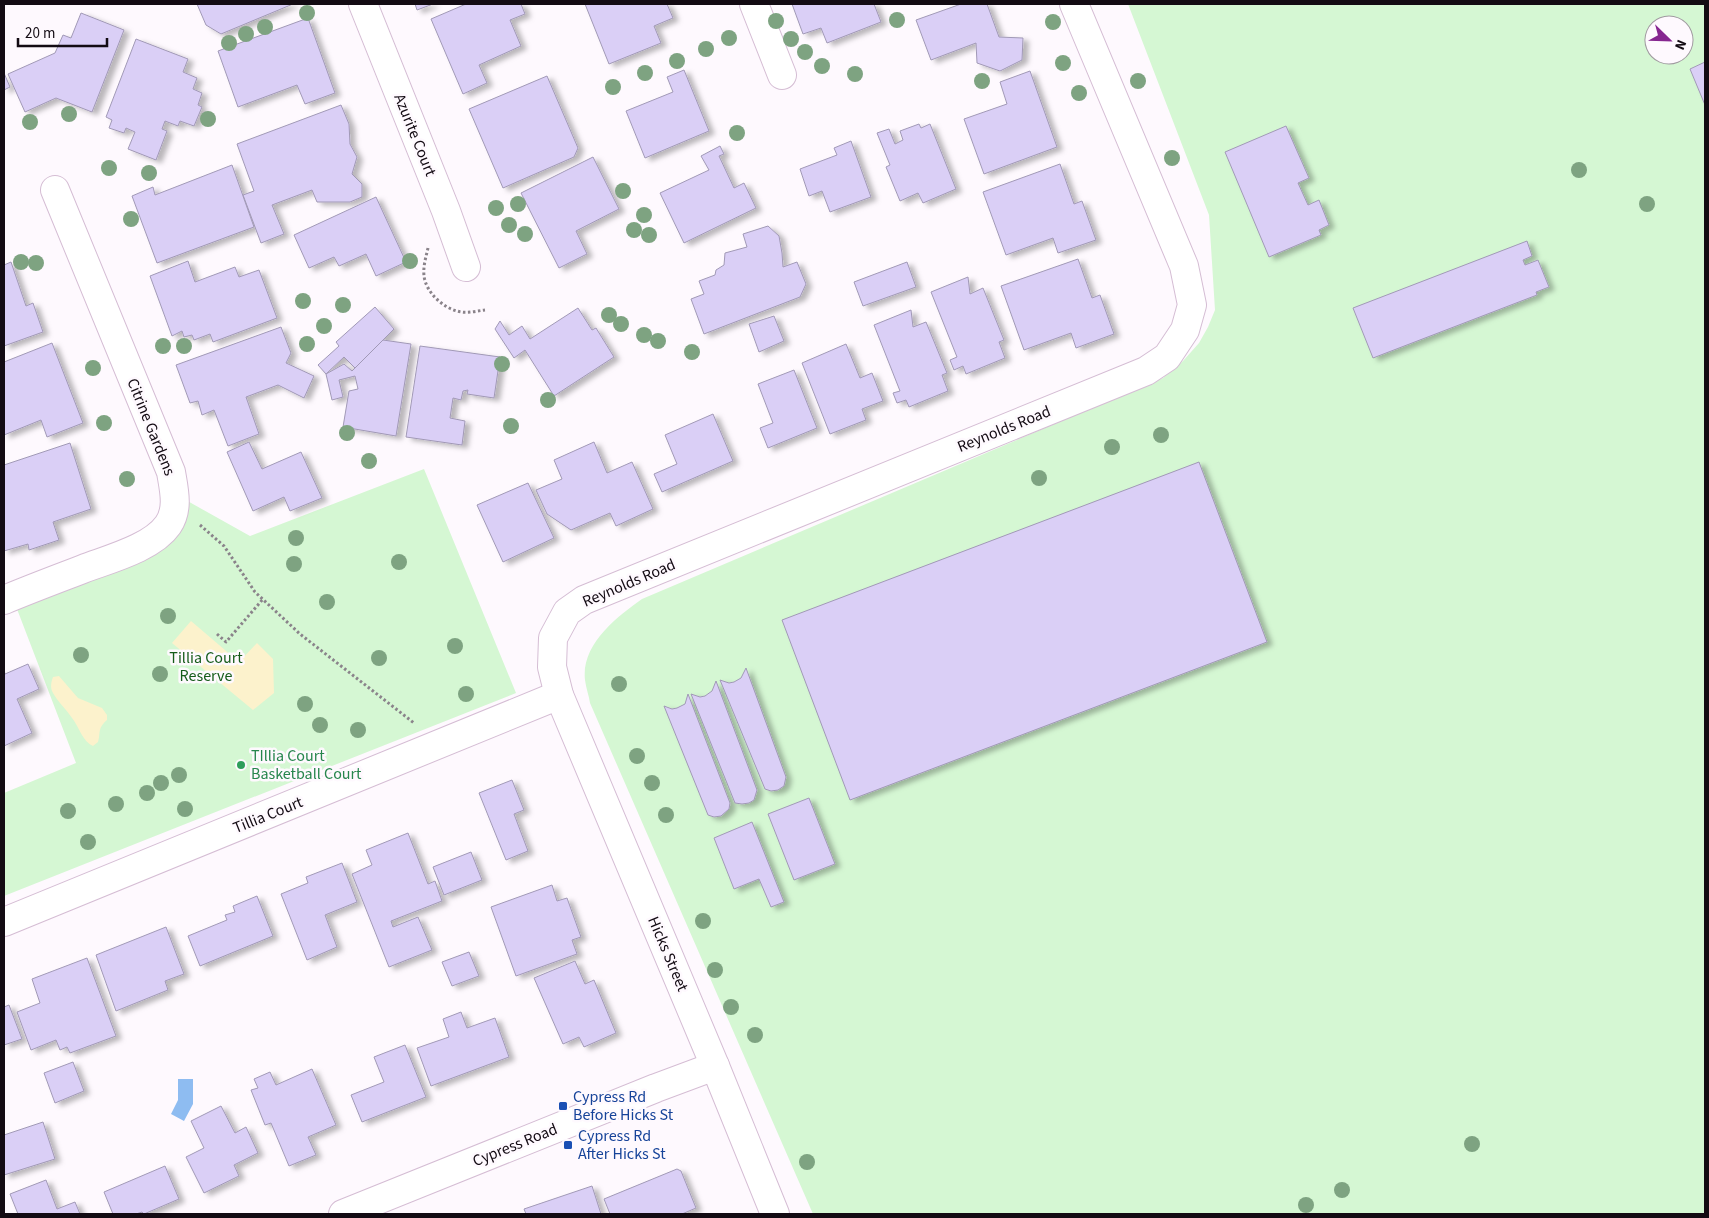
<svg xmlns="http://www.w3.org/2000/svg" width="1709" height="1218" viewBox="0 0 1709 1218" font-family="'Source Sans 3',sans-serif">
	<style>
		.green { fill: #d5f7d3; fill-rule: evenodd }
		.sand { fill: #fcf2cc }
		.water { fill: #8ebcf1 }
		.building { fill: #dacff6; stroke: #a199b6; filter: url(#shadow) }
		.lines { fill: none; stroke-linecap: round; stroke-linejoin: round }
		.minor-casing { stroke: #d5bdd4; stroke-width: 30 }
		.tertiary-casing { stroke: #d5bdd4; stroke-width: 30 }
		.path { stroke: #8a838a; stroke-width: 3; stroke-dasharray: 2.5 2.5; stroke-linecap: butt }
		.minor { stroke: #fff; stroke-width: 28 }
		.tertiary { stroke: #fff; stroke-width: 28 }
		.tree { fill: #7ea381 }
		.leisure-dot { fill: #2e9e5b; stroke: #fef9fe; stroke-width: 2 }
		.transit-dot { fill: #1a4fb4; stroke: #fef9fe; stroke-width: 2 }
		.labels { text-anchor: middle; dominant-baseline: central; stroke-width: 5; stroke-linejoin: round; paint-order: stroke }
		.street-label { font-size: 16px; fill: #130b13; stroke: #fef9fe }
		.park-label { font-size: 16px; fill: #165c1a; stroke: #fef9fe }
		.leisure-label { font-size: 16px; fill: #27864d; stroke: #fef9fe; text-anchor: start }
		.transit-label { font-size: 16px; fill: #164399; stroke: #fef9fe; text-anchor: start }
	</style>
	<defs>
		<filter id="shadow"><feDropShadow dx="5.5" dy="3" stdDeviation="2.5" flood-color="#0004"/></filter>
	</defs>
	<rect width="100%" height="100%" fill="#fef9fe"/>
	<g class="green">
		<path d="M1128,4H1705V1214H813L590,703C589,696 586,688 585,680C581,644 617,617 642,599L1163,378L1183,361L1199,343L1208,327L1215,310L1209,215ZM1654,25H1684V55H1654Z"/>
		<path d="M424,469L516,693L4,896V793L76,763L12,596L135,549L175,494L250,536Z"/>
	</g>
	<g class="sand">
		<path d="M191,621L239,662L257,643L273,659L274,693L253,710L172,643Z"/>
		<path d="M59,676L78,698L102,708L107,715V720C97,729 101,732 98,742L93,746C83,742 79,727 72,718C66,709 58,702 53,693C50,688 51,682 53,677Z"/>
	</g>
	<path class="water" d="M178,1079H193V1104L184,1121L171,1114L178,1100Z"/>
	<g class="building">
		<path d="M197,4H293L221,34L206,25Z"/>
		<path d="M415,4H433L417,10Z"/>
		<path d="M466,4H521L525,14L510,20L521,46L479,65L487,83L463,94L431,19Z"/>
		<path d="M585,4H667L673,18L654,26L661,43L609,64Z"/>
		<path d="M792,4H874L881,22L827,43L821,28L803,34Z"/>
		<path d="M961,4H987L999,37L1023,38L1022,60L1000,71L977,63L976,43L931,60L916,20Z"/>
		<path d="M81,13L124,30L92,112L56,98L25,112L8,74L55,53L63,35L71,38Z"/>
		<path d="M308,18L335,93L305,104L297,85L238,107L218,51Z"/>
		<path d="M136,39L188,59L183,72L197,78L193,89L202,93L198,105L202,107L194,126L180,121L178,126L165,121L162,129L167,131L156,160L128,149L135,132L126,128L124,133L109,128L112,120L106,117Z"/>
		<path d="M1705,62V105L1690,69Z"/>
		<path d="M684,70L709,131L645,158L626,111L673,92L667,77Z"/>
		<path d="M1030,71L1057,147L984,174L964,119L1007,104L1000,82Z"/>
		<path d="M4,73L10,87L4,90Z"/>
		<path d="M547,76L578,148L574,157L503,188L469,109Z"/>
		<path d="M341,105L349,124L350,144L357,157L352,174L362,184V197L350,202H317L312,190L272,205L284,234L261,243L243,195L254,191L237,144Z"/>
		<path d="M919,124L921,128L930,124L956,189L923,203L918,193L900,201L886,167L890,165L877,133L889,129L895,144L903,140L900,131Z"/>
		<path d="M1286,126L1309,178L1298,183L1308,205L1319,200L1329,225L1319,230L1321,235L1269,257L1225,152Z"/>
		<path d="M851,141L871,197L830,212L822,191L809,196L800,169L837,155L834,148Z"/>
		<path d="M720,146L724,154L719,156L734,188L744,183L756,208L684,243L660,193L709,170L701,156Z"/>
		<path d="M593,157L619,209L576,231L587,254L559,268L521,193Z"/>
		<path d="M1060,164L1074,204L1082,201L1096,240L1058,253L1053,238L1006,255L983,192Z"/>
		<path d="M232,165L254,227L157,263L132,196L153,187L155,195Z"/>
		<path d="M376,197L406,262L376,276L366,254L339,266L334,257L309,268L294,235Z"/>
		<path d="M768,226L779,236L782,253L783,267L797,262L806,284L800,297L704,334L691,299L704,294L699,281L715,275L716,270L724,265L725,253L747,247L743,234Z"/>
		<path d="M1527,241L1532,256L1523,260L1525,265L1538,260L1549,287L1536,292L1537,295L1373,358L1353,308Z"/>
		<path d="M1078,259L1092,298L1100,295L1114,334L1076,348L1071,333L1024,350L1001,286Z"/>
		<path d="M188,261L195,282L235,267L239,277L259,270L277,318L213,342L210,334L194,340L192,335L184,337L182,331L172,336L150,276Z"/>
		<path d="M11,262L26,306L33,303L43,332L4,346V265Z"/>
		<path d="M907,262L916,287L863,306L854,282Z"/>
		<path d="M968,277L970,294L983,288L1004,340L999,342L1005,358L966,374L963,366L954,370L950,360L957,357L931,292Z"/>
		<path d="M375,307L394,329L355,368L344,357L326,374L318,365L339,346L336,342Z"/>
		<path d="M578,308L592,330L596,328L614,357L554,396L525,350L514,358L495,329L500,321L509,335L522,326L530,339Z"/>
		<path d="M911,310L913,327L926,322L947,373L942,375L948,391L909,407L906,400L897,403L893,393L900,391L874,325Z"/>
		<path d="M774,316L784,341L759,352L749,324Z"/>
		<path d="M281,327L291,353L286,363L314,376L304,398L278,385L246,397L259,434L228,446L214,410L202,415L198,401L190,403L176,365Z"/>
		<path d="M383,340L411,344L396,436L343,427L349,391L358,389L355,376L339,380L343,397L332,400L326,374L344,364L352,371Z"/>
		<path d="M52,343L83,423L47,437L41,420L4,435V362Z"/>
		<path d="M846,344L860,378L872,373L883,401L862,409L866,420L830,434L802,363Z"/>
		<path d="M420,346L500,357L494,398L467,394L468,390L463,391L461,400L453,398L450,418L465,421L462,445L406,437Z"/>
		<path d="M794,370L817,428L768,448L760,428L773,423L758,384Z"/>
		<path d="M713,414L733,461L662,492L654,474L677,464L665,435Z"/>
		<path d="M249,442L262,469L301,452L322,498L290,511L284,497L253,511L227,452Z"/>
		<path d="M594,442L607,473L632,462L653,509L616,526L610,513L571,530L547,514L536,490L562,479L554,460Z"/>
		<path d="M70,443L91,509L53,522L59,540L29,550L28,544L4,551V465Z"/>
		<path d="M1199,462L1267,642L850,800L782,620Z"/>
		<path d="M528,483L554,538L503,562L477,505Z"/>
		<path d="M28,664L39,689L17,699L32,733L4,746V670L5,674Z"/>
		<path d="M746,668L786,777L784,786L778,790L771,791L765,789L720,680L729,683L734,682L741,678Z"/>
		<path d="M716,681L757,790L754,800L749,803L742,804L735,803L691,694L700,697L705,696L712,691Z"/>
		<path d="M688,694L730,803L729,809L721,816L714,817L708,815L664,706L672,709L677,708L685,704Z"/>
		<path d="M512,780L524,810L514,814L528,851L506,860L479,793Z"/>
		<path d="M809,798L835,864L794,880L768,814Z"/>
		<path d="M752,822L784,902L771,907L759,879L734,889L714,838Z"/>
		<path d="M408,833L428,884L435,881L442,901L391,921L393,927L418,917L432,950L389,967L352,874L372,865L366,850Z"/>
		<path d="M471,852L482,880L444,895L433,867Z"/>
		<path d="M342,863L357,902L325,915L337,947L307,960L281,894L308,883L306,877Z"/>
		<path d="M552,885L557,901L567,898L581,937L572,940L577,954L516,976L491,907Z"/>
		<path d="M257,896L273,936L200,966L188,936L227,920L225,915L235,912L233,906Z"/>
		<path d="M166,927L184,974L165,981L168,990L116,1011L96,955Z"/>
		<path d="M469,952L479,976L452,986L442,962Z"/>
		<path d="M87,958L116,1036L70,1053L67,1047L60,1050L56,1040L31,1050L17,1012L40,1003L32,979Z"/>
		<path d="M575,961L585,984L594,980L616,1033L584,1047L579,1037L563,1044L534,978Z"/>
		<path d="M9,1005L22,1039L4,1045V1007Z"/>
		<path d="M461,1012L467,1028L495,1018L509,1057L431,1086L417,1048L449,1037L443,1019Z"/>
		<path d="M405,1045L426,1097L362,1122L351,1095L384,1082L374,1057Z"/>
		<path d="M73,1062L84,1091L55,1103L44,1073Z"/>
		<path d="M312,1069L336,1125L308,1137L316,1155L289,1166L271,1123L265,1125L251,1090L258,1088L254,1079L270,1072L276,1085Z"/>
		<path d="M221,1106L235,1133L246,1127L258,1153L234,1165L239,1176L204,1193L186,1157L204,1148L191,1121Z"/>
		<path d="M43,1122L55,1159L4,1175V1135Z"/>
		<path d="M165,1166L179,1199L144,1214L142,1212L136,1214H113L104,1192Z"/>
		<path d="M677,1169L681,1171L696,1208L682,1214H610L604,1199Z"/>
		<path d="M46,1180L57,1209L75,1202L80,1214H18L10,1194Z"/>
		<path d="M592,1186L601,1214H526L524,1209Z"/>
	</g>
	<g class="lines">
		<defs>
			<g id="minor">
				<path d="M363,4L446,211L466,267"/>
				<path d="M754,4L782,75"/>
				<path d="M4,600C30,589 57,579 83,569C109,559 152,548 168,525C179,509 174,490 171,472L55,190"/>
				<path d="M4,922L559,695"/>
			</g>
			<g id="tertiary">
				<path d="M343,1214L656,1088L715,1066"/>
				<path d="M775,1214L715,1066L559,695L552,667L553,638L567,612L584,600L1146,371L1167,357L1185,330L1192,305L1184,266L1074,4"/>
			</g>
		</defs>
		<use href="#minor" class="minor-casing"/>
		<use href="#tertiary" class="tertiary-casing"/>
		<g class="path">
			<path d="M428,248C426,257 423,266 424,276C426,292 442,307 457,311C466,314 476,311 485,310"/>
			<path d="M200,525L224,546L255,592L300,634L414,723"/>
			<path d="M217,634L226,642L263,599"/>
		</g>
		<use href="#minor" class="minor"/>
		<use href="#tertiary" class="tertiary"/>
	</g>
	<g class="tree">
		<circle cx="307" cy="13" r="8"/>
		<circle cx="897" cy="20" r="8"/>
		<circle cx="776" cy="21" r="8"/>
		<circle cx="1053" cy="22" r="8"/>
		<circle cx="265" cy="27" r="8"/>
		<circle cx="246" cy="34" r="8"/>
		<circle cx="729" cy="38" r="8"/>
		<circle cx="791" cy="39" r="8"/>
		<circle cx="229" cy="43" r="8"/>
		<circle cx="706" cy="49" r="8"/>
		<circle cx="805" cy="52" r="8"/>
		<circle cx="677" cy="61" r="8"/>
		<circle cx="1063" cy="63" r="8"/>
		<circle cx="822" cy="66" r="8"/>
		<circle cx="645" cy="73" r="8"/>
		<circle cx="855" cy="74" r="8"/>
		<circle cx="982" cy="81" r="8"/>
		<circle cx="1138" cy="81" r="8"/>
		<circle cx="613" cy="87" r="8"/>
		<circle cx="1079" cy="93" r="8"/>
		<circle cx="69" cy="114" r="8"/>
		<circle cx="208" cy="119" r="8"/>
		<circle cx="30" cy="122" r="8"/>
		<circle cx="737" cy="133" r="8"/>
		<circle cx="1172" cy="158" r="8"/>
		<circle cx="109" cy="168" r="8"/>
		<circle cx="1579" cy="170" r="8"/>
		<circle cx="149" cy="173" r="8"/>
		<circle cx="623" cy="191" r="8"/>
		<circle cx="518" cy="204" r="8"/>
		<circle cx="1647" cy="204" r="8"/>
		<circle cx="496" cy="208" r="8"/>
		<circle cx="644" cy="215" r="8"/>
		<circle cx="131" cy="219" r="8"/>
		<circle cx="509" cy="225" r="8"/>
		<circle cx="634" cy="230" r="8"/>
		<circle cx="525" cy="234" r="8"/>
		<circle cx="649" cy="235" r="8"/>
		<circle cx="410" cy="261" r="8"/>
		<circle cx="21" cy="262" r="8"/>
		<circle cx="36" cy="263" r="8"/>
		<circle cx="303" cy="301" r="8"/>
		<circle cx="343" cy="305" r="8"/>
		<circle cx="609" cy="315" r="8"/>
		<circle cx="621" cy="324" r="8"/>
		<circle cx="324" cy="326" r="8"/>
		<circle cx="644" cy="335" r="8"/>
		<circle cx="658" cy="341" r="8"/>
		<circle cx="307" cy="344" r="8"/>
		<circle cx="163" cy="346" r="8"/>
		<circle cx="184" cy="346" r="8"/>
		<circle cx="692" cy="352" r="8"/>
		<circle cx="502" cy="364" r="8"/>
		<circle cx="93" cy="368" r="8"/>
		<circle cx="548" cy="400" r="8"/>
		<circle cx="104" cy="423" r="8"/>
		<circle cx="511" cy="426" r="8"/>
		<circle cx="347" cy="433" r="8"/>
		<circle cx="1161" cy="435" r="8"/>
		<circle cx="1112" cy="447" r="8"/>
		<circle cx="369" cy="461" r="8"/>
		<circle cx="1039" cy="478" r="8"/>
		<circle cx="127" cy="479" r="8"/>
		<circle cx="296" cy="538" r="8"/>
		<circle cx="399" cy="562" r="8"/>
		<circle cx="294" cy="564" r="8"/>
		<circle cx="327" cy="602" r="8"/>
		<circle cx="168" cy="616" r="8"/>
		<circle cx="455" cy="646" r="8"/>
		<circle cx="81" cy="655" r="8"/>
		<circle cx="379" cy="658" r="8"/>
		<circle cx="160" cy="674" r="8"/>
		<circle cx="619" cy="684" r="8"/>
		<circle cx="466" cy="694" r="8"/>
		<circle cx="305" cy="704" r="8"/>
		<circle cx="320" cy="725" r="8"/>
		<circle cx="358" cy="730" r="8"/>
		<circle cx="637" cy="756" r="8"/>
		<circle cx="179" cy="775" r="8"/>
		<circle cx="161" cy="783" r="8"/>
		<circle cx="652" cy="783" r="8"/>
		<circle cx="147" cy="793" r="8"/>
		<circle cx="116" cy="804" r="8"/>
		<circle cx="185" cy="809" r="8"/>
		<circle cx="68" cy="811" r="8"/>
		<circle cx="666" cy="815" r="8"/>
		<circle cx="88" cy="842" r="8"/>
		<circle cx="703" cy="921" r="8"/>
		<circle cx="715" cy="970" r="8"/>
		<circle cx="731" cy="1007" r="8"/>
		<circle cx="755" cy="1035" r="8"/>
		<circle cx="1472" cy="1144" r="8"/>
		<circle cx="807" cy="1162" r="8"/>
		<circle cx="1342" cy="1190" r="8"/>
		<circle cx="1306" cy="1205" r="8"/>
	</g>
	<circle class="leisure-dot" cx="241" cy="765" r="5"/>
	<g class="transit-dot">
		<rect x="558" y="1101" width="10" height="10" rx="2.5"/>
		<rect x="563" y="1140" width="10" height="10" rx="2.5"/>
	</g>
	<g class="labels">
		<g class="street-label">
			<text transform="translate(415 135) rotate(68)">Azurite Court</text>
			<text transform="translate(151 427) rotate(68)">Citrine Gardens</text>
			<text transform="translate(1004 429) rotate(-22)">Reynolds Road</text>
			<text transform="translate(629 583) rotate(-23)">Reynolds Road</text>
			<text transform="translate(268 815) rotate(-22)">Tillia Court</text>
			<text transform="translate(668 954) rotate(67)">Hicks Street</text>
			<text transform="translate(515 1145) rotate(-22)">Cypress Road</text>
		</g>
		<g class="park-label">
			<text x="206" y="658">Tillia Court<tspan x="206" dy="18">Reserve</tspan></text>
		</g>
		<g class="leisure-label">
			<text x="251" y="756">TIllia Court<tspan x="251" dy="18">Basketball Court</tspan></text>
		</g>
		<g class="transit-label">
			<text x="573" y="1097">Cypress Rd<tspan x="573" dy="18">Before Hicks St</tspan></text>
			<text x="578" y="1136">Cypress Rd<tspan x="578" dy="18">After Hicks St</tspan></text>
		</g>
	</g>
	<rect width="1709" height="1218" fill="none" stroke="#130b13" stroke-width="10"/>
	<g transform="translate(1669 40) rotate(113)"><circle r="24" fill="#fef9fe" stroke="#a09aa0"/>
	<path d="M0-4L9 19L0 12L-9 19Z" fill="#862690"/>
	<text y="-8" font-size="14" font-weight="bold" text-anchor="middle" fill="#130b13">N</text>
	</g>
	<path d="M18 38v8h89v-8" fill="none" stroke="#130b13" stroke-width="2.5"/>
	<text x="25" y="38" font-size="15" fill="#130b13" stroke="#fef9fe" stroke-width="4" paint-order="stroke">20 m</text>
</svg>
